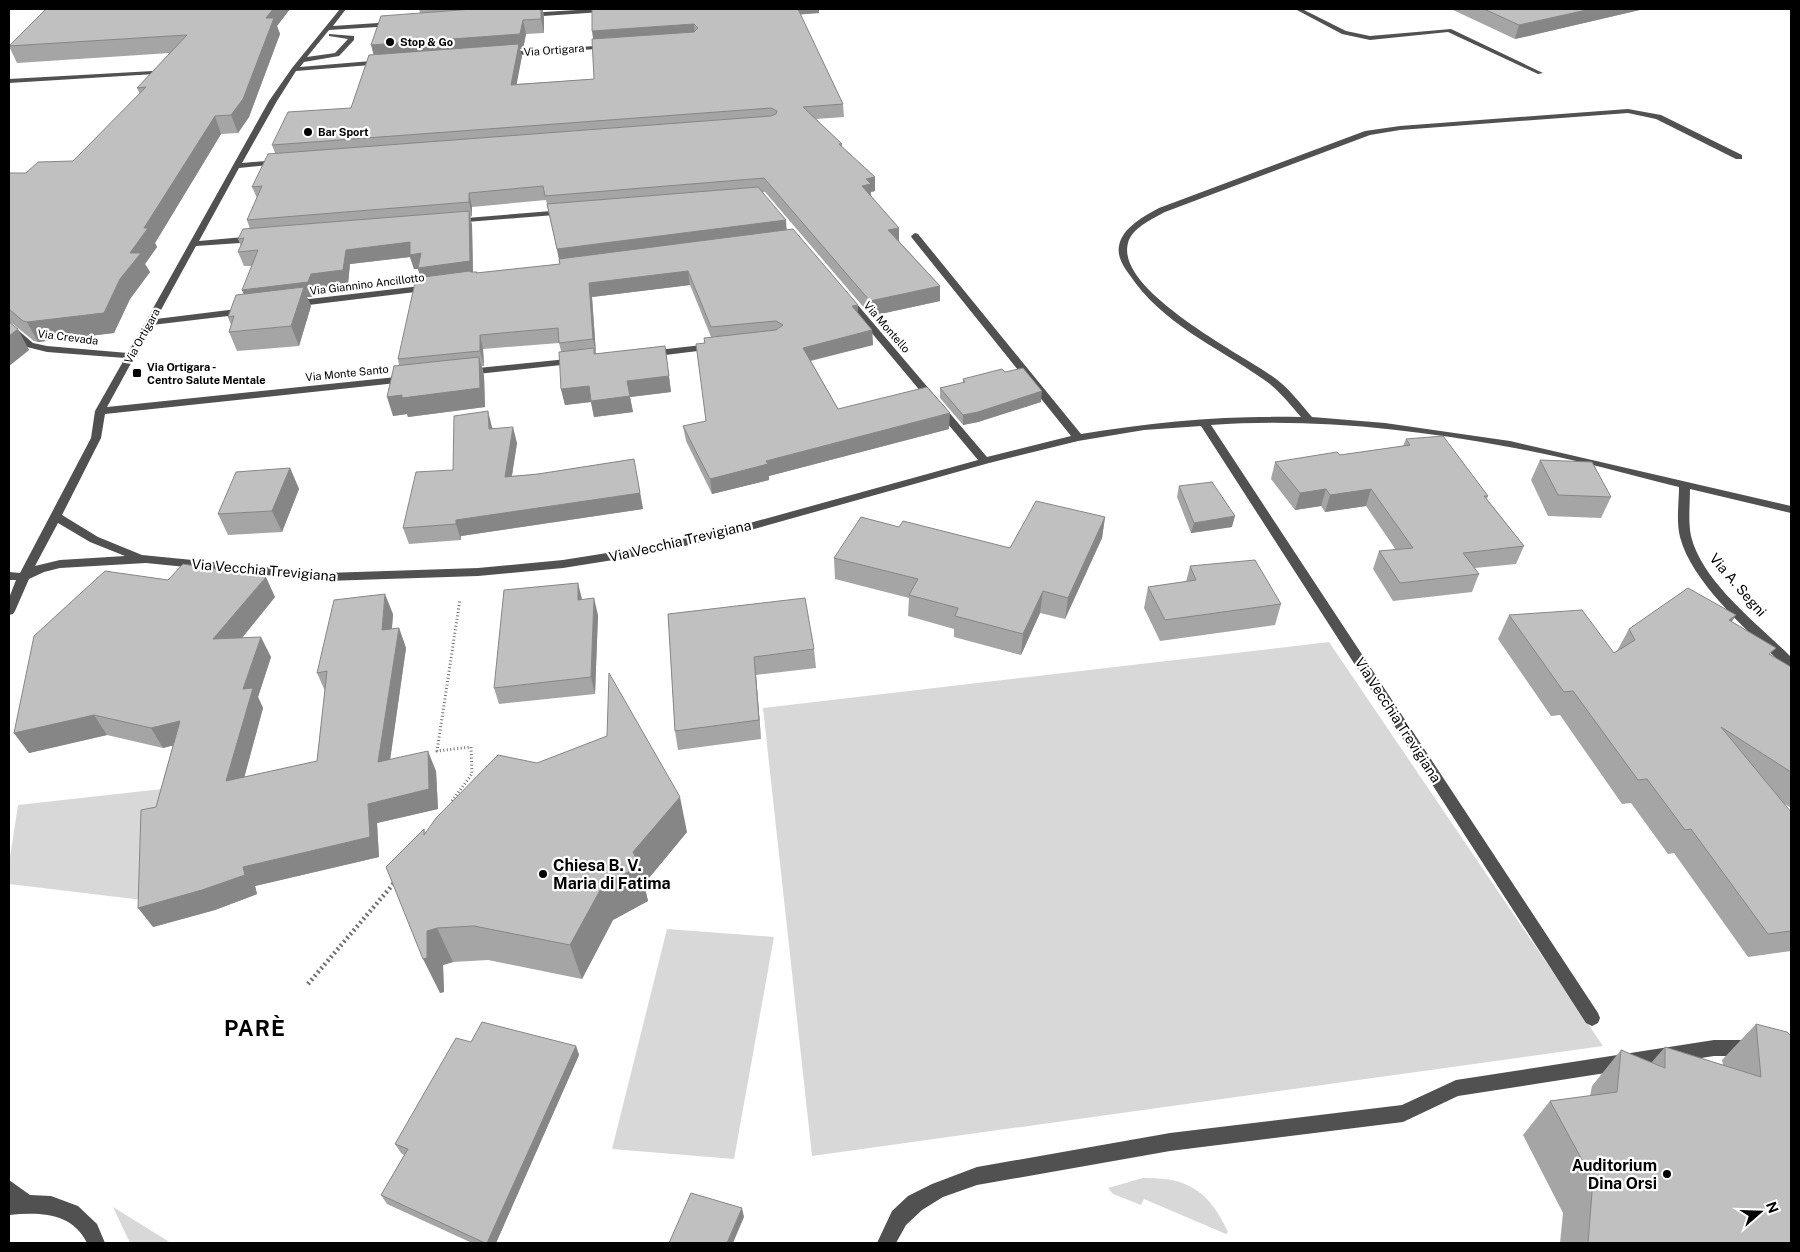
<svg xmlns="http://www.w3.org/2000/svg" width="1800" height="1252" viewBox="0 0 1800 1252" font-family="'Public Sans',sans-serif">
	<style>
		.green { fill: #d8d8d8 }
		.lines { fill: none; stroke-linecap: round; stroke-linejoin: round }
		.path-far1 { stroke: #737373; stroke-width: 3; stroke-dasharray: 1 2.5; stroke-linecap: butt }
		.path { stroke: #737373; stroke-width: 4.5; stroke-dasharray: 2 3; stroke-linecap: butt }
		.minor { fill: #515151; fill-rule: evenodd }
		.wall { fill: #a5a5a5; fill-rule: evenodd }
		.shaded-wall { fill: #868686 }
		.building { fill: #c0c0c0; stroke: #868686 }
		.poi-dot { fill: #000; stroke: #fff; stroke-width: 2 }
		.labels { text-anchor: middle; dominant-baseline: central; stroke-width: 4.5; stroke-linejoin: round; paint-order: stroke }
		.far-poi-label { font-size: 11px; font-weight: bold; fill: #000; stroke: #fff; text-anchor: start }
		.far-street-label { font-size: 11px; fill: #000; stroke: #fff }
		.street-label { font-size: 14px; fill: #000; stroke: #fff }
		.near-poi-label { font-size: 16px; font-weight: bold; fill: #000; stroke: #fff; text-anchor: start }
		.near-district-label { font-size: 22px; font-weight: bold; letter-spacing: 1px; fill: #000; stroke: #fff }
	</style>
	<rect width="100%" height="100%" fill="#fff"/>
	<g class="green">
		<path d="M1329,642L1603,1046L812,1156L763,708Z"/>
		<path d="M189,786L151,901L9,884V864L18,805Z"/>
		<path d="M667,929L774,937L734,1159L612,1149Z"/>
		<path d="M1143,1178C1188,1177 1209,1191 1228,1232L1226,1234L1144,1199L1141,1205L1113,1194L1108,1188Z"/>
		<path d="M113,1207L171,1243H130Z"/>
	</g>
	<g class="lines">
		<path class="path-far1" d="M452,801L472,774L471,747L437,751L460,599"/>
		<path class="path" d="M308,984L395,882"/>
		<g class="minor">
			<path d="M340,9H346L333,26L393,22L396,24L393,26L329,30L307,57L335,53L348,39L329,36V34L354,36V40L339,56L304,62L300,67L383,60L386,62L383,64L296,71L277,101L242,163L279,160L283,162L279,164L239,168L199,241L255,236L259,239L255,242L196,246L156,319L245,308L250,311L245,314L152,325L107,407L406,376L411,379L406,382L105,414L101,438L62,515L98,537L142,555L326,573L478,568L563,560L651,546L739,526L978,460L845,301V297H851L987,457L1071,436L912,238L911,236L915,233L918,234L1081,434C1154,422 1227,415 1301,417C1289,403 1278,389 1263,379C1216,346 1162,324 1129,274C1123,266 1117,256 1119,246C1122,228 1144,216 1159,208L1365,131L1400,126L1628,109L1661,115L1742,155V159H1736L1656,119L1628,113L1400,130L1370,135L1165,212C1152,219 1132,228 1128,243C1115,290 1241,354 1272,376C1288,387 1300,403 1312,417L1385,423L1510,441L1791,506V513L1690,489C1690,504 1688,521 1691,536C1702,582 1759,625 1791,657V670L1786,668C1752,634 1692,584 1680,537C1676,521 1679,503 1679,487C1623,473 1566,457 1509,447C1411,429 1311,418 1211,425L1598,1013L1600,1018L1598,1023L1592,1026L1586,1023L1201,426L1144,430L1078,441L989,463L740,533L651,554L563,568L478,576L326,581L146,563L60,568L44,572L29,579L15,611L13,614L9,615V598L16,580H9V572L20,573L91,438L95,411L125,358L47,352L27,347L9,332V324L12,325L33,343L47,346L128,353L269,101L292,68ZM58,523L90,542L125,556L60,560L35,566Z"/>
			<path d="M593,9H620L617,11L528,17L525,15L528,13Z"/>
			<path d="M1295,9H1302L1346,31L1370,36L1451,29L1543,73L1538,74L1448,32L1370,40L1342,34Z"/>
			<path d="M610,45V47L608,48L505,56L502,54L505,52Z"/>
			<path d="M153,71L155,72V74L9,83V79Z"/>
			<path d="M564,210L568,212L567,214L454,223L450,221L454,219Z"/>
			<path d="M429,285L432,286V290L292,307L287,304L292,301Z"/>
			<path d="M711,344L714,345V349L649,357L644,354L649,351Z"/>
			<path d="M577,358L580,359V363L468,375L463,372L468,369Z"/>
			<path d="M1714,1040H1749L1755,1042L1757,1048L1755,1054L1749,1056H1714L1458,1096L1403,1122L1170,1151L977,1185L943,1197L922,1210L906,1225L896,1243H877L892,1211L908,1196L932,1184L977,1167L1170,1133L1402,1105L1456,1080Z"/>
			<path d="M9,1180L30,1195L51,1196L78,1206L97,1224L105,1243H87C72,1212 39,1212 9,1215Z"/>
		</g>
	</g>
	<g class="wall">
		<path d="M46,9H290L277,26L280,34L249,117L238,133L221,134L155,243L157,247L145,264L150,272L130,299L114,333L38,342L34,341L13,324L10,323L29,350L9,366V173H26L73,161L140,94L137,88L170,53L17,63L9,46Z"/>
		<path d="M419,9H544V10H543L544,18V33L526,34L523,49H520L522,56L516,84L594,79L593,39L592,9L819,13L800,14L843,104L844,117L816,119L842,144V148L875,177V191L871,192V196L899,228V241L940,286V301L871,316L765,192H763L787,230L858,305V313L872,330L873,345L811,361L838,409L949,429L769,476V480L712,494L686,441L683,426L706,421L705,343L711,337L690,285L592,297L596,354L665,346L671,392L630,397L633,412L594,417L591,402L565,405L561,389V351L559,343L483,349L484,366H482L484,376L485,407L408,417L407,414L393,416L399,365L398,359L421,277L418,269H414L410,257L350,264L348,284L316,289L313,297H307L311,306L299,346L237,351L229,332L231,325L228,317L244,294L252,266H244L238,252L241,246L238,239L250,229L247,220L257,198L252,187L275,153L272,145L351,108L374,55L420,13ZM546,200L560,264L477,273V272H473L472,225L470,217L472,216V207Z"/>
		<path d="M1451,9H1644L1515,39Z"/>
		<path d="M1005,372L1041,402L978,422L963,425L940,398V388L963,383V379Z"/>
		<path d="M492,427L493,429L517,443L512,476L538,474L634,459L643,509L461,536V540L409,544L403,528L453,470Z"/>
		<path d="M1406,439L1488,496L1487,499L1524,546L1516,564L1475,568L1479,574L1472,592L1393,601L1373,569L1379,551L1396,550L1366,506L1325,512L1321,506L1295,510L1271,479L1275,462L1340,455L1403,446Z"/>
		<path d="M1540,460L1611,497L1601,518L1548,516L1531,480Z"/>
		<path d="M290,468L299,489L282,532L228,535L218,514Z"/>
		<path d="M1179,486L1232,527L1191,533L1177,497Z"/>
		<path d="M1105,517L1102,538L1065,619L1040,613L1021,655L954,637V629L908,616L909,598L835,579L834,558L899,527L1010,548Z"/>
		<path d="M1190,566L1281,604L1275,625L1160,641L1144,608L1148,587L1186,582Z"/>
		<path d="M168,580L275,597L242,638L271,657L258,697L263,708L244,777L317,761L325,691L317,673L393,614L392,629L399,628L406,648L390,759L436,771L438,809L377,823L379,857L255,886L257,894L215,910L153,927L156,807L173,745L163,748L107,735L29,753L14,733Z"/>
		<path d="M582,600L598,615L595,694L499,704L494,688Z"/>
		<path d="M668,614L814,649L816,668L756,675L761,739L678,750L675,731Z"/>
		<path d="M1509,615L1614,653L1617,651L1629,629L1732,622L1771,655L1791,667V808L1785,804L1791,812V951L1748,957L1674,853L1668,854L1631,803L1622,804L1560,715L1551,716L1498,639Z"/>
		<path d="M424,829L426,833L687,832L644,884L648,901L613,920L582,979L488,960L453,962L443,965L444,992L440,993Z"/>
		<path d="M1756,1024L1791,1243H1560L1563,1213L1523,1135L1550,1101L1590,1096L1592,1086L1621,1050L1651,1063L1665,1047L1723,1065L1722,1060Z"/>
		<path d="M471,1042L576,1046L579,1055L496,1243H472L387,1204L381,1195L404,1155L401,1153L395,1144Z"/>
	</g>
	<g class="shaded-wall">
		<path d="M273,9H290L277,26L280,34L249,117L238,133L231,115L266,18Z"/>
		<path d="M541,9H542L544,18V33L541,19Z"/>
		<path d="M795,9H819V13L795,15Z"/>
		<path d="M1591,9H1644L1515,39L1519,25Z"/>
		<path d="M523,20L526,34L523,49H520L522,56L514,98L511,85L375,60L371,45Z"/>
		<path d="M694,24L695,36L594,44L592,31Z"/>
		<path d="M215,116L221,134L155,243L157,247L145,264L150,272L130,299L114,333L38,342L27,322L130,253L144,228Z"/>
		<path d="M875,177V191L871,192V198L862,186L866,179Z"/>
		<path d="M469,193L472,207V216L469,202Z"/>
		<path d="M469,211L472,225L473,276L422,282L418,269H414L410,257L350,264L348,284L316,289L313,297H307L311,306L299,346L291,326L248,305L242,290L311,274L346,250Z"/>
		<path d="M786,220L787,235L560,264L557,249Z"/>
		<path d="M899,228V242L888,230Z"/>
		<path d="M688,271L690,285L592,297L596,354L593,339L589,283Z"/>
		<path d="M940,286V301L871,316L870,301Z"/>
		<path d="M858,305V319L852,306Z"/>
		<path d="M18,329L29,350L9,366V336Z"/>
		<path d="M872,330L873,345L804,362L803,348Z"/>
		<path d="M480,335L483,349L484,366L480,351Z"/>
		<path d="M665,346L671,392L630,397L633,412L594,417L591,402L565,405L561,389L627,381Z"/>
		<path d="M479,357L484,376L485,407L408,417L407,414L393,416L387,397Z"/>
		<path d="M1042,391L1041,402L978,422L963,425V415Z"/>
		<path d="M488,411L492,427L493,445L489,429Z"/>
		<path d="M950,413L949,429L769,476V480L712,494L710,479L766,461Z"/>
		<path d="M513,427L517,443L509,493L505,477Z"/>
		<path d="M290,468L299,489L282,532L272,511Z"/>
		<path d="M1326,489L1321,506L1295,510L1300,493Z"/>
		<path d="M1371,489L1366,506L1325,512L1330,495Z"/>
		<path d="M640,493L643,509L461,536V540L456,524V520Z"/>
		<path d="M1235,516L1232,527L1191,533L1194,523Z"/>
		<path d="M1105,517L1102,538L1065,619L1068,598Z"/>
		<path d="M266,577L275,597L224,660L213,639Z"/>
		<path d="M578,583L582,599V617L578,600Z"/>
		<path d="M1043,591L1040,613L1021,655L1023,634Z"/>
		<path d="M385,594L393,614L390,650L382,630Z"/>
		<path d="M594,598L598,615L595,694L591,677Z"/>
		<path d="M1736,615L1721,639L1729,620Z"/>
		<path d="M399,628L406,648L387,782L378,762Z"/>
		<path d="M261,637L271,657L258,697L263,708L238,801L226,781L243,689Z"/>
		<path d="M754,657L756,675L761,739L759,720Z"/>
		<path d="M94,715L107,735L29,753L14,733Z"/>
		<path d="M180,721L192,741L163,748L151,728Z"/>
		<path d="M428,751L436,771L438,809L377,823L379,857L255,886L257,894L215,910L153,927L138,908L243,867L368,804Z"/>
		<path d="M680,797L687,832L644,884L648,901L613,920L582,979L570,945L603,885Z"/>
		<path d="M437,928L453,962L443,965L444,992L440,993L423,959L427,931Z"/>
		<path d="M576,1046L579,1055L496,1243H487Z"/>
		<path d="M742,1208L744,1217L733,1243H727Z"/>
	</g>
	<g class="building">
		<path d="M46,9H273L266,18H274L243,99L231,115L215,116L144,228H148L130,253H141L120,279L104,313L27,322L23,321L9,309V173H26L38,162L73,161L146,87L137,88L187,35L9,46Z"/>
		<path d="M473,9H541V19L523,20L520,34L371,45L381,16Z"/>
		<path d="M592,9H798L843,104L803,107L842,144H839L875,177L866,179L871,184L862,186L899,228L888,230L940,286L870,301L764,178L545,196L543,186L469,193V202L247,220L262,186L252,187L268,154L771,116L776,114L777,111L771,108L272,145L288,112L351,108L369,55L519,44L511,85L594,79L592,39L694,32L698,28L694,24L592,31Z"/>
		<path d="M1484,9H1591L1519,25Z"/>
		<path d="M758,187L786,220L557,249L547,204Z"/>
		<path d="M469,211L470,261L418,268L421,253L410,255V242L346,250L343,270L311,274L308,282L242,290L258,250L238,252L244,238L238,239L243,229Z"/>
		<path d="M793,229L858,305L852,306L872,330L803,348L838,409L927,387L950,413L766,461L768,464L710,479L683,426L706,421L696,344L705,343L704,338L776,330L783,325L776,321L711,327L688,271L589,283L593,339L559,343L558,328L480,335V351L398,359L416,278L470,271V272H477L476,273L560,264L559,259Z"/>
		<path d="M304,287L291,326L229,332L234,316L228,317L236,295Z"/>
		<path d="M9,322L18,329L9,336Z"/>
		<path d="M665,346L669,376L627,381L630,396L591,401L589,386L561,389L559,352L594,348V354Z"/>
		<path d="M479,357L480,388L402,398V395L387,397L394,366Z"/>
		<path d="M1023,368L1042,391L978,412L963,415L940,388L965,382L963,379L1002,369L1005,372Z"/>
		<path d="M488,411L489,429L513,427L505,477L538,474L634,459L640,493L456,520V524L403,528L416,472L453,470L454,416Z"/>
		<path d="M1443,436L1488,496H1484L1524,546L1463,553L1479,574L1400,583L1379,551L1413,548L1371,489L1330,495L1326,489L1300,493L1275,462L1337,452L1340,455L1410,445L1406,439Z"/>
		<path d="M1540,460L1592,462L1611,497L1558,495Z"/>
		<path d="M290,468L272,511L218,514L236,472Z"/>
		<path d="M1212,482L1235,516L1194,523L1179,486Z"/>
		<path d="M1036,501L1105,517L1068,598L1043,591L1023,634L955,616L958,608L909,595L918,579L834,558L861,517L899,527L903,521L1010,548Z"/>
		<path d="M1255,560L1281,604L1165,620L1148,587L1196,580L1190,566Z"/>
		<path d="M183,564L266,577L213,639L261,637L243,689L253,688L226,781L317,761L327,671L317,673L334,600L385,594L382,630L399,628L378,762L428,751L429,789L368,804L370,837L243,867L245,875L202,890L138,908L141,810L156,807L180,721L151,728L94,715L14,733L34,636L105,571L168,580Z"/>
		<path d="M578,583V600L594,598L591,677L494,688L504,590Z"/>
		<path d="M1688,588L1736,615L1729,620L1776,648L1769,654L1791,667V772L1721,727L1791,812V931L1768,934L1691,829L1685,830L1647,779L1638,780L1573,691L1564,692L1509,615L1582,610L1614,653L1635,640L1629,629Z"/>
		<path d="M805,598L814,649L754,657L759,720L675,731L668,614Z"/>
		<path d="M609,673L680,797L633,852L640,866L603,885L570,945L474,926L437,928L427,931V958L423,959L386,867L424,829V835L436,818L498,755L537,763L607,736Z"/>
		<path d="M482,1022L576,1046L487,1243H485L381,1195L408,1149L395,1144L456,1038L471,1042Z"/>
		<path d="M1756,1024L1787,1032L1791,1036V1243H1588L1593,1180L1550,1101L1617,1092L1621,1050L1665,1068V1047L1761,1077Z"/>
		<path d="M691,1193L742,1208L727,1243H669Z"/>
	</g>
	<g class="poi-dot">
		<circle cx="390" cy="42" r="5"/>
		<circle cx="308" cy="132" r="5"/>
		<rect x="132" y="368" width="10" height="10" rx="2.5"/>
		<circle cx="543" cy="874" r="5"/>
		<circle cx="1667" cy="1174" r="5"/>
	</g>
	<g class="labels">
		<g class="far-poi-label">
			<text x="400" y="42">Stop &amp; Go</text>
			<text x="318" y="132">Bar Sport</text>
			<text x="147" y="367">Via Ortigara -<tspan x="147" dy="13">Centro Salute Mentale</tspan></text>
		</g>
		<g class="far-street-label">
			<text transform="translate(554 50) rotate(-4)">Via Ortigara</text>
			<text transform="translate(367 284) rotate(-7)">Via Giannino Ancillotto</text>
			<text transform="translate(887 327) rotate(49)">Via Montello</text>
			<text transform="translate(142 336) rotate(-61)">Via Ortigara</text>
			<text transform="translate(68 337) rotate(7)">Via Crevada</text>
			<text transform="translate(347 373) rotate(-6)">Via Monte Santo</text>
		</g>
		<g class="street-label">
			<text transform="translate(680 541) rotate(-13)">Via Vecchia Trevigiana</text>
			<text transform="translate(264 570) rotate(5)">Via Vecchia Trevigiana</text>
			<text transform="translate(1738 585) rotate(49)">Via A. Segni</text>
			<text transform="translate(1398 720) rotate(57)">Via Vecchia Trevigiana</text>
		</g>
		<g class="near-poi-label">
			<text x="553" y="865">Chiesa B. V.<tspan x="553" dy="18">Maria di Fatima</tspan></text>
			<text x="1657" y="1165" text-anchor="end">Auditorium<tspan x="1657" dy="18">Dina Orsi</tspan></text>
		</g>
		<g class="near-district-label">
			<text x="255" y="1028">PARÈ</text>
		</g>
	</g>
	<rect width="1800" height="1252" fill="none" stroke="#000000" stroke-width="20"/>
	<g transform="translate(1760 1212) rotate(70)" stroke="#ffffff" stroke-width="4" paint-order="stroke">
	<path d="M0-4L9 19L0 12L-9 19Z" fill="#000000"/>
	<text y="-8" font-size="14" font-weight="bold" text-anchor="middle" fill="#000000">N</text>
	</g>
</svg>
